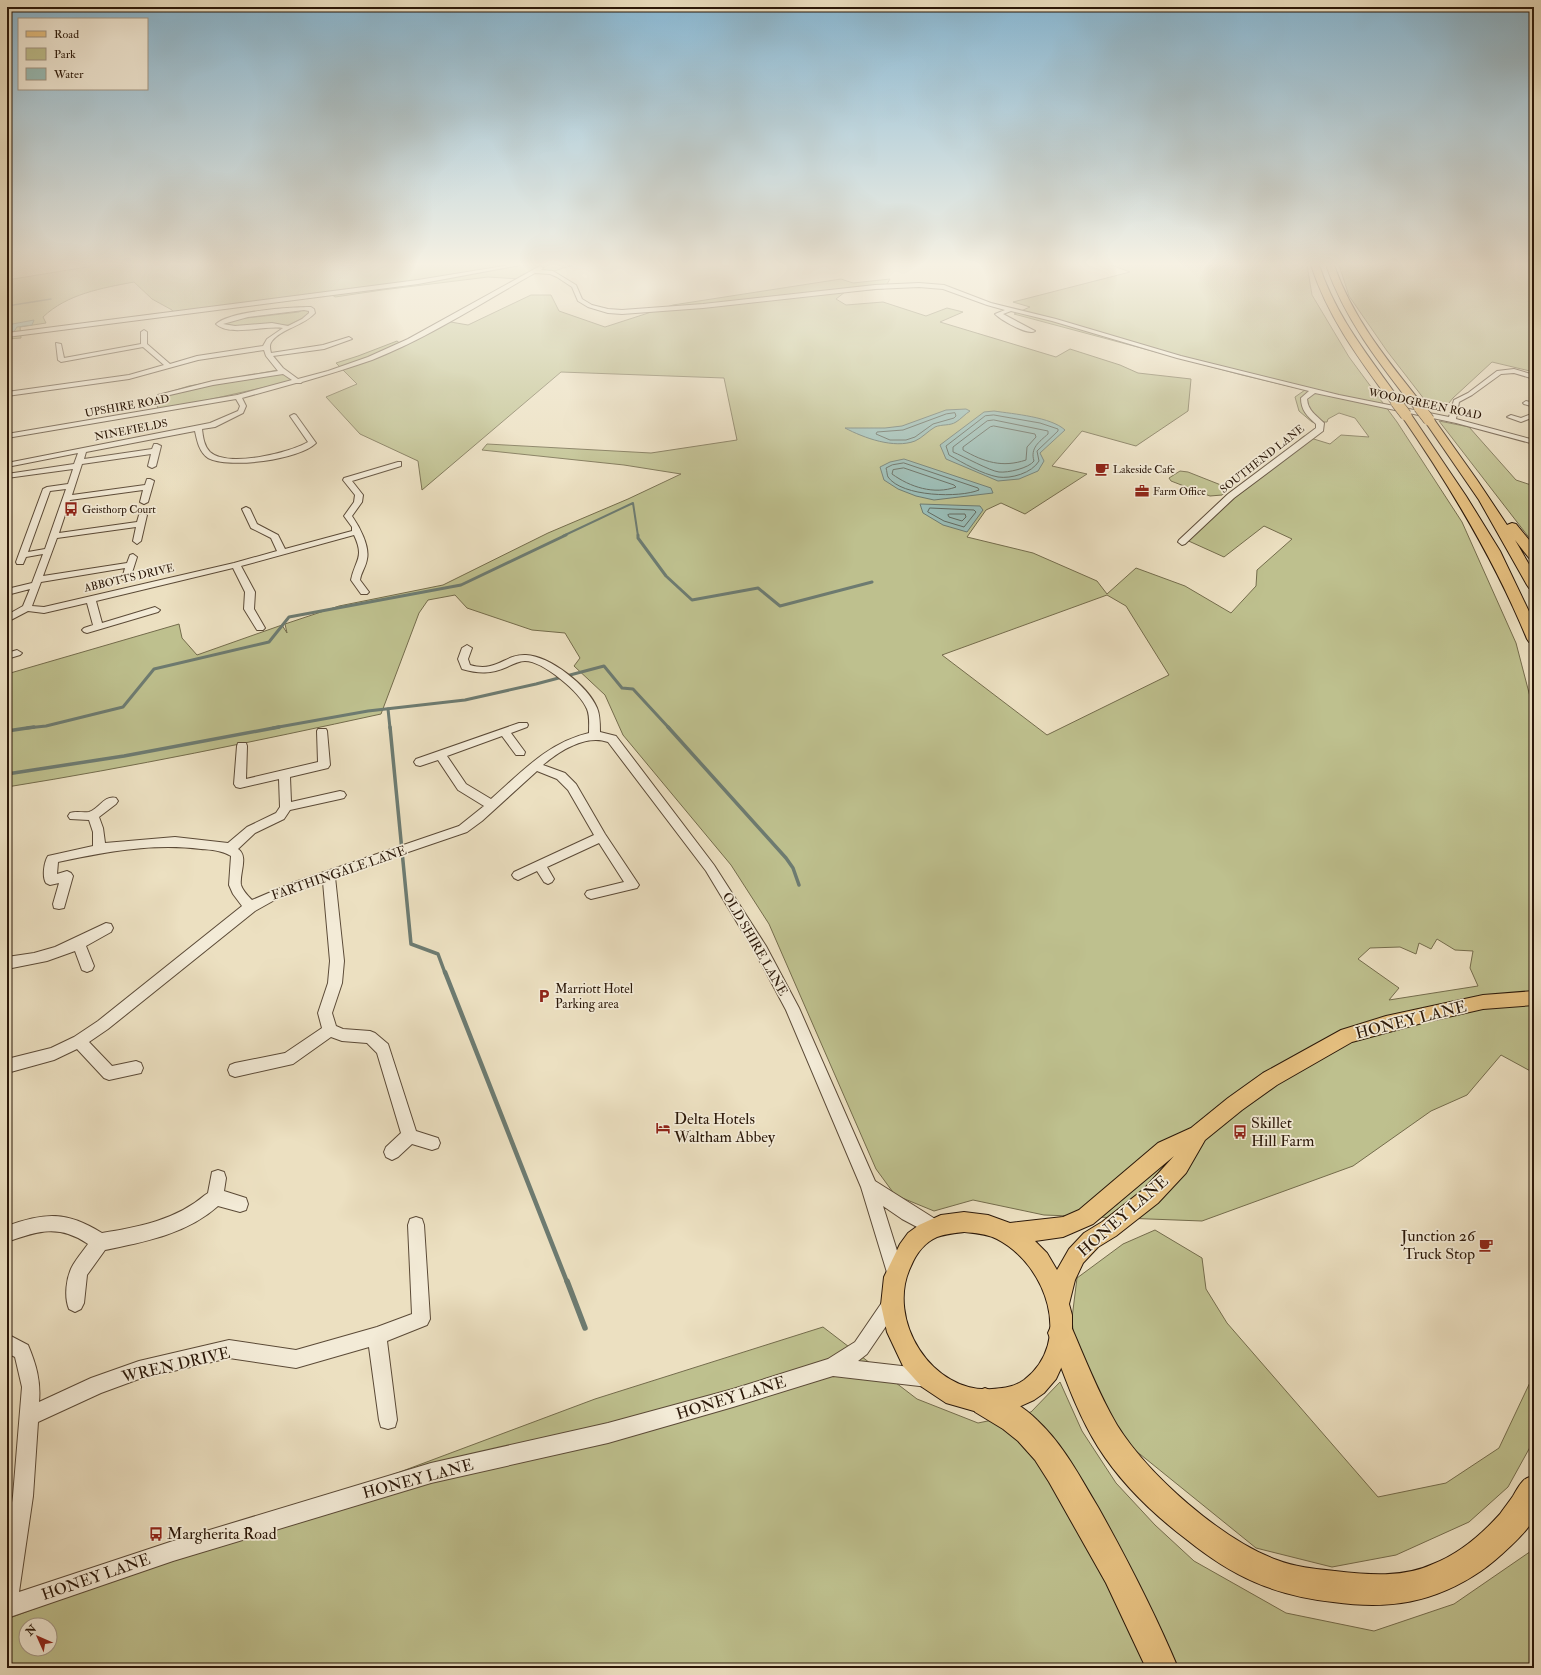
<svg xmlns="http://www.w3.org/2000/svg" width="1541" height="1675" viewBox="0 0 1541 1675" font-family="'IM FELL Double Pica',serif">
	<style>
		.green { fill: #bec08e; stroke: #746c4c; fill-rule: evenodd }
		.water { fill: #99bdb7; stroke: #6d7b71 }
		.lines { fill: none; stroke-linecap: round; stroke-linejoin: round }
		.shore { stroke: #626a60; stroke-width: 1 }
		.stream-far5 { stroke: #6d7b71; stroke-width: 1.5 }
		.stream-far4 { stroke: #6d7b71; stroke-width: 2 }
		.stream-far3 { stroke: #6d7b71; stroke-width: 3 }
		.stream-far2 { stroke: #6d7b71; stroke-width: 3.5 }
		.stream-far1 { stroke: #6d7b71; stroke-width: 4.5 }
		.stream { stroke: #6d7b71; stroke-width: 5.5 }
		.minor-casing { stroke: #5b4a37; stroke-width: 2 }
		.major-casing { stroke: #2b1809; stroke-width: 2 }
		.highway-casing { stroke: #2b1809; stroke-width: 2 }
		.minor { fill: #f3ebd7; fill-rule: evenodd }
		.major { fill: #e6c080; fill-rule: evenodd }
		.highway { fill: #e6c080; fill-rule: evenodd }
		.highway-bridge-casing { stroke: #2b1809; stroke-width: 12; stroke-linecap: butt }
		.highway-bridge { stroke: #e6c080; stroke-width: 11 }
		.labels { text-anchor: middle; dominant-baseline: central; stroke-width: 3.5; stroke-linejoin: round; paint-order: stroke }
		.far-street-label { font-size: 11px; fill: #2b1809; stroke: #f3ebd7 }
		.far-poi-label { font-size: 11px; fill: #2b1809; stroke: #f3ebd7; text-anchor: start }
		.street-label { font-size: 13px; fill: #2b1809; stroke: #f3ebd7 }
		.poi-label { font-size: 13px; fill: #2b1809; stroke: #f3ebd7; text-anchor: start }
		.near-street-label { font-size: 16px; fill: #2b1809; stroke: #f3ebd7 }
		.near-poi-label { font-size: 16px; fill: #2b1809; stroke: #f3ebd7; text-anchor: start }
	</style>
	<rect width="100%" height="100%" fill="#ece0c1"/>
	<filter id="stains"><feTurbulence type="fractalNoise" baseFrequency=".005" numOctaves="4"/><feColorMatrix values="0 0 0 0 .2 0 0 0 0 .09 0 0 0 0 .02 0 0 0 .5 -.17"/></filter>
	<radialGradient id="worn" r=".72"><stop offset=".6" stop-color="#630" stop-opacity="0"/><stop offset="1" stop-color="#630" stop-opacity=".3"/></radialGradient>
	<g class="green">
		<path d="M99,265H573L551,272L534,271L520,279L488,277L382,290L335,297L331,294L174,314L172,310L152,299L134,282C102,288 67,294 43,317L46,323L20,327L21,338L7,339V280Z"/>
		<path d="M1111,265H1307L1312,295L1349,357L1397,422L1462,522L1516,643L1534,712V1073L1501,1055L1467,1095L1431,1111L1353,1166L1202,1221L1044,1215L973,1200L934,1211L895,1195L876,1169L769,924L731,865L623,735L605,695L574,666L580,658L565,633L532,630L467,608L455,595L428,600L419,613L381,714C257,741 132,767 7,787V674L179,624L182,638L197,655L282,625L287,633L285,624L339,606L443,585L548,533L628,499L681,474L624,465L482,450L487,444L651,453L737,440L724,378L561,372L422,490L418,461L360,434L326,397L357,384L336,363L358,356L397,341L401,344L445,321L468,325L531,295H551L559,311L605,327L673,305L841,279L853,283L890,279L884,289L845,292L836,299L846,305L883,302L926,316L947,308L963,312L940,322L1056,357L1070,349L1120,365L1138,373L1191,379L1188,411L1136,446L1082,431L1052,466L1087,474L1025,514L1001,503L986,510L967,537L1033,553L1097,581L1107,594L1136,568L1185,586L1231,613L1256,586L1257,570L1292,539L1264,526L1224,557L1182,538L1304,436L1330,444L1341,435L1369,437L1355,418L1339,413L1328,419L1327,422H1312L1299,411L1295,397L1305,390L1242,375L1014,314L1030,307L1013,302L1130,272ZM1107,595L1126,606L1169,675L1047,735L942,655ZM1437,939L1455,950L1473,951L1470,968L1478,986L1389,1000L1399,988L1358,959L1370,948L1400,947L1416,954L1419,943L1431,949Z"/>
		<path d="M1339,265H1527L1534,268V372L1492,362L1453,398L1444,409L1431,408L1387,351L1349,296Z"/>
		<path d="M302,310L311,311L308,316L293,325L243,327L223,324L224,323L238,319L299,312Z"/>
		<path d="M278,370L297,380L158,411L156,396L189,386Z"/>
		<path d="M1439,421L1469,427L1516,480L1534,486V544Z"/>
		<path d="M1180,471L1188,472L1226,487L1228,490L1222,495L1210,496L1171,481L1169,478Z"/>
		<path d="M1155,1230L1202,1258L1206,1289L1227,1323L1378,1497L1446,1483L1499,1448L1534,1374V1440L1508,1487L1469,1522L1396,1555L1332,1567L1256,1548L1125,1442L1075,1355L1072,1318L1077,1278L1123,1244Z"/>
		<path d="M823,1327L917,1399L978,1423L1031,1412L1060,1382L1082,1431L1116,1483L1155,1525L1194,1561L1286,1613L1374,1631L1454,1604L1534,1549V1668H7V1619L595,1399ZM26,1625H50V1649H26Z"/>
	</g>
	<g class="water">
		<path d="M34,320L32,325L17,327L13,333L7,334V325Z"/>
		<path d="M966,409L970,411C965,414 961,419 956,422C950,426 942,424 935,427C928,431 922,438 915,441C894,449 864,438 845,428H885L902,426L946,410Z"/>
		<path d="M994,411C1014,414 1051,417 1065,430L1040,453L1044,461L1038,471L1019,479L998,481L946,459L940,445L984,412Z"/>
		<path d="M904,459L991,488L993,493L934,500L916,496L898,489L884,480L880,467L890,462Z"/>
		<path d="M920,504L980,506L983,510L967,532L943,525L923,513Z"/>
	</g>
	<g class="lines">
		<g class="shore">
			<path d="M955,413L956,416L954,418L933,424L915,437L906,440H890L876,434L877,432L903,430L946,414Z"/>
			<path d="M994,415L1040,423L1058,429V431L1037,451L1039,461C1032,473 1011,479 998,477C982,474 963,463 949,455L946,446L985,416Z"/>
			<path d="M994,420L1048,431V434C1039,442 1030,448 1034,461C1029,468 1008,473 999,472C990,471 963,456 953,452V447L987,421Z"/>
			<path d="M994,426L1035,434L1036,437L1027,447L1026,460C1002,468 984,462 963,450V447L990,427Z"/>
			<path d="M904,463L978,488L979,490C960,498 902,497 888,477C887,475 887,471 886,468L892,465Z"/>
			<path d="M904,468L954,485L956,487C934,495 910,487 892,474L893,470Z"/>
			<path d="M930,508L974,510L976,512L964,527L944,521L928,512Z"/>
			<path d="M950,514H965L966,517L962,521L949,517L948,515Z"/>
		</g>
		<path class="stream-far5" d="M7,306L51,299"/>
		<path class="stream-far4" d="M563,536L633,503L638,536"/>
		<g class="stream-far3">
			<path d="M638,535V538L666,576L692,600L758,588L780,606L872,582"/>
			<path d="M388,709L390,728"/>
			<path d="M27,728L46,726L123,707L154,669L269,642L289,617L461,585L566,535"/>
			<path d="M273,728L368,711L465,700L536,684L604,666L622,688L633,689L669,728"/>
		</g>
		<g class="stream-far2">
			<path d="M390,727L411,944L438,954L445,973"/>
			<path d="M668,727L786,858L793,868L799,885"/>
			<path d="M7,731L34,727"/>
			<path d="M7,774L124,756L279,727"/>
		</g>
		<path class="stream-far1" d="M445,972L567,1282"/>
		<path class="stream" d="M567,1281L585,1328"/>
		<defs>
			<g id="minor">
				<path d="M510,265H520L418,284L7,337V333L418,280Z"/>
				<path d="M540,266L543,268L541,270L553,271L576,285L582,299L592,305L608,309L622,310L703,304L875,285L919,283L944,285L991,303L1056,319L1181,356L1339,395L1449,417L1454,400L1468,393L1497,371L1514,369L1534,375V379L1514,373L1501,374L1472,395L1459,402L1456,419L1534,440V444L1456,423L1315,393L1307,399C1308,411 1316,415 1324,423L1323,431L1234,498L1185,544L1182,545L1178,542L1179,540L1228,494L1316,428V424C1307,416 1301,410 1301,398L1309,391L1177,358L1052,321L1011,311L1003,314L1035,331C1028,336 1001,320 995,314L1005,310L987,305L943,289L919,287L875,289L703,308L622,314L608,313L588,307L578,301L572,287L557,277L550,274L535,273C483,302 428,338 372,360C349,368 326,375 302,382L301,383H296L242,398L246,406L243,413L215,427L202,429C203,437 204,446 210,452C228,468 289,453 308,442L290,416L294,414L296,415L316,443C299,460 229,469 208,458C199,452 197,440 195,431L86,452L84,459L152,449L154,444H157L161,446L156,466L152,468L148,466L151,454L82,464L72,495L145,485L147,479H150L154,481L148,502L144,504L140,502L143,490L70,500L59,533L137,522L139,515L143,513L147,515L141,541L137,544L133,541L136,527L57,538L43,576L127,563L130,555L133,554L137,557L130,579L126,582L122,579L125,568L41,582L32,606L44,607L234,563L277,551L271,538L251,528L242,509L246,507L250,509L257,524L278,535L285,549L352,531V527L344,516L354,502L355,495L343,480L344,478L398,462H401V466L352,481L363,495L362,502L352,516C359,526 370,546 367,559C366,567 361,572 360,580L369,592L367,594H361L351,580C355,560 365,558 354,535L241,566L255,592L254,609L265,628L263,630H257L244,609L245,592L233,568L96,601L102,623L155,607L160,610L158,612L87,633L84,632L82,630L84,628L93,625L87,603L44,613L28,611L7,622V615L23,606L30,589L7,595V589L32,583L43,554L26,557L23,564H17L16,562L43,489L47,487L68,484L73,469L7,478V474L74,464L78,453L7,467V463L210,423L238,411L240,406L236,399L7,438V434L237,395L292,380L283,374L213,385L161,397L158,395L213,381L278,371L266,356L264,350L198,360L129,379L7,396V392L129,375L164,365L143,347L61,362L58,360L56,343L61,344L64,358L141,344V332L144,330L147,332V344L170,364L197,356L263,346L267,339L283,328C265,325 230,337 216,324C230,311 291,307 311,307L314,309L315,313C303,326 281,329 272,341C269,345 270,348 271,353L323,345L349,337L352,339L324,349L273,356L283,368L298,379L328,371L368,357L408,339ZM304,310L309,311V313L302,319L288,326L272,323L235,326L223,324L248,317ZM66,489L45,549L28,552L50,491Z"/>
				<path d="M1526,401L1534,403V407L1524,404L1523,403Z"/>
				<path d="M1534,413V417L1521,422L1507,417L1511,415L1521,418Z"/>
				<path d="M467,645L472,648L468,659L470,665C497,673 504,654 526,655C550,656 588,686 597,708C600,715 600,725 600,732L616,736L714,865L766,946L799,1008L875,1181L940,1222L942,1228L940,1234L934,1236L902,1219L883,1206L904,1273L901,1279L895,1282L889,1279L861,1187L786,1010L756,954L706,871L608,742C586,734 559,751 543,765L565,773L576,784L605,834L639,885L637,888L591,899L587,897L585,894L587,891L624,882L599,843L547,867L554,879L552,882L548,884L544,882L537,871L518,880L514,878L512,875L514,872L594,835L568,790L557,779L537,771L482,821L467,832L335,877L344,961L342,983L332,1013L336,1026L343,1029L370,1031L375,1033L388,1044L416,1131L438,1138L440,1143L438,1148L432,1150L412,1144L398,1157L392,1160L386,1157L384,1152L386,1147L401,1133L377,1053L367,1043L342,1041L331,1037L293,1064L235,1077L230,1075L228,1070L230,1065L235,1063L285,1053L322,1028L318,1013L328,983L330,961L323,882L280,897L255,911L108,1029L89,1042L112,1066L136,1061L141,1063L143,1068L141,1073L109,1080L104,1078L77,1049L54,1060L7,1073V1059L51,1048L74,1037L98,1021L242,906L233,894L229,885L231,856C221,850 212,850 201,849C151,843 106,852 58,862L57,874L67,871L71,873L73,876L64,908L59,909L54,908L53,904L59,883L50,885L46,883C42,877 44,862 48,856L93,846V832L89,820L70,819L68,816L70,813C76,811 83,813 89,812C99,809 104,795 116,798L118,801L116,804L99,817L103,828L105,843L175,837L228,843L247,827L276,813L280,807L279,779L240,788L236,787L234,784L237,746L238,743H246L247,746L246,779L318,762L317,731L318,729H326L327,731L330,765L328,768L290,777L291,802L340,791L344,792L346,795L344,798L340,799L290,810L284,819L255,833L238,849C249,856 239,874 241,885C243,891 248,896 252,900L292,883L459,826L484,806L458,790L438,760L420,766L416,765L414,762L416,759L519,723H527L528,725L527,727L511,733L525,752L524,755H516L502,736L447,756L466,784L491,799C522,772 547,743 589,733C589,725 590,716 587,709C580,692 543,661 525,661C519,661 513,664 507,667C491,674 479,674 462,669L458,659L462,648Z"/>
				<path d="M17,650L22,653L20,655L7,659V653Z"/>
				<path d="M106,923L111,924L113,928L111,932L86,946L94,966L92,970L87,972L82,970L75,951L47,961L7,969V957L34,953L55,947Z"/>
				<path d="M218,1170L224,1172L226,1178L224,1191L246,1198L248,1204L246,1210L240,1212L218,1206C187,1234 144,1242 105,1250L87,1275L84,1303L81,1309L75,1312L69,1309C64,1297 66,1277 73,1265C77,1258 83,1251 88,1244C59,1224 38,1231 7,1242V1226C45,1212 67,1211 102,1233C138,1227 176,1220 205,1195L208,1193L212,1172Z"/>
				<path d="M416,1217L422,1219L424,1225L430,1319L427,1325L387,1341L397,1420L395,1427L388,1429L381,1427L379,1420L369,1347L296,1368L229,1358L139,1379L101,1393L38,1422L33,1496L19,1592L173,1541L431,1463L608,1423L733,1389L828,1359L855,1342L885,1298L891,1295L897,1298L900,1304L897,1310L867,1354L858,1361L928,1369L934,1372L937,1378L934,1384L928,1387L833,1376L733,1407L608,1443L431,1483L173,1561L7,1618V1536L13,1496L22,1387L15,1357L7,1353V1334L28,1345C36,1364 41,1381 39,1402L91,1378L139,1361L229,1340L296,1350L377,1327L412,1314L408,1225L410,1219Z"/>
			</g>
			<path id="major" d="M1534,991V1005L1483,1009L1426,1022L1352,1042L1277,1085L1242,1110L1205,1140L1186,1173L1158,1203L1116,1236L1098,1247L1083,1263L1075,1280L1069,1304L1072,1315V1334L1068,1353L1056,1379L1044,1393L1034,1400L1010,1411L981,1413L946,1403L922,1387L903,1366L887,1332L881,1305L884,1277L900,1244L908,1233L919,1225L941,1215L964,1212L988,1215L1010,1223L1063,1217L1079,1210L1158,1143L1191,1128L1228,1098L1263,1073L1341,1030L1386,1016L1483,995ZM1174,1156L1144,1189L1102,1222L1084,1233L1069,1249L1057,1270L1047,1253L1035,1241L1063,1237L1093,1224ZM964,1232C975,1233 987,1234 997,1239C1046,1264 1074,1342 1024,1380C1014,1387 1004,1388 992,1389C932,1394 885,1319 911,1266C916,1254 925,1242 937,1237C945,1234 955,1233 964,1232Z"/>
			<g id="highway">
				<path d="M1311,265H1319C1337,319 1369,356 1401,402L1400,404H1392C1360,360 1328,318 1311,265Z"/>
				<path d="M1326,265H1334C1353,319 1388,361 1423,405L1424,407L1423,409H1415C1380,364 1345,320 1326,265Z"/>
				<path d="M1406,412L1410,413L1466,496L1500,551L1534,622V643L1529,642L1527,639C1494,559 1450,486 1401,415Z"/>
				<path d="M1429,417L1433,418L1477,480L1507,525L1512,523L1516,524L1534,546V559L1529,558L1515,540L1534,573V589L1529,588L1527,585L1479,500L1424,420Z"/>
				<path d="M1061,1320L1070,1324C1085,1358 1098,1393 1117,1425C1148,1475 1222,1540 1277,1560C1295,1567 1316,1569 1335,1571C1368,1575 1403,1578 1433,1564C1459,1554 1482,1534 1500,1514C1504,1508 1509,1502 1513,1496C1516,1491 1519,1485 1523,1481C1525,1478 1531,1477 1534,1475C1534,1486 1536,1507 1534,1517C1531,1530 1493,1563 1481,1571C1434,1603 1389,1610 1333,1602C1273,1595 1233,1577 1186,1539C1153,1514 1120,1482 1098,1447C1076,1412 1063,1371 1048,1333L1052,1324Z"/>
				<path d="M985,1388C1003,1395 1023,1406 1037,1420C1063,1444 1080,1477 1098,1507C1127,1559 1155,1613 1178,1668H1146L1106,1583L1049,1482L1035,1460L1018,1441L1003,1429L975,1412L971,1402L975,1392Z"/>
			</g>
		</defs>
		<use href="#minor" class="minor-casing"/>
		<use href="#major" class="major-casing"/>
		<use href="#highway" class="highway-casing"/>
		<use href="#minor" class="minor"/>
		<use href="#major" class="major"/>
		<use href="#highway" class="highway"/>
		<defs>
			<g id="highway-bridge">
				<path d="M1396,402L1406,415"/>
				<path d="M1419,407L1429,420"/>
			</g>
		</defs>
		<use href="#highway-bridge" class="highway-bridge-casing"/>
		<use href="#highway-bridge" class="highway-bridge"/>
	</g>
	<linearGradient id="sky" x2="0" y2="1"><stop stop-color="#88b8d4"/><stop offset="0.53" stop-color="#f6f1e3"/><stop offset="1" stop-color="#f6f1e3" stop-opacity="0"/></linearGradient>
	<rect width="1541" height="499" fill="url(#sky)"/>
	<defs>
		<symbol id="cafe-bare" viewBox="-9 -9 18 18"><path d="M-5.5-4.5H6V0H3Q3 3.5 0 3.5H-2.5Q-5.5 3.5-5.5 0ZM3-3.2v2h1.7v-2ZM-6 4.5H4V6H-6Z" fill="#8f2418" stroke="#f3ebd7" stroke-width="2.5" paint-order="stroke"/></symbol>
		<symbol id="office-bare" viewBox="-9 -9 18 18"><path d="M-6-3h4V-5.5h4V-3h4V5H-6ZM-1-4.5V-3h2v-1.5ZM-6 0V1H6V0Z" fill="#8f2418" stroke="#f3ebd7" stroke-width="2.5" paint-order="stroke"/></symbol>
		<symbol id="bus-bare" viewBox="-9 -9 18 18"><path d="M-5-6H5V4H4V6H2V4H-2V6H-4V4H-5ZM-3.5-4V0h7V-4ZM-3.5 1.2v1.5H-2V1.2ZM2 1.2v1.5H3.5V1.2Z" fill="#8f2418" stroke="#f3ebd7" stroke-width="2.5" paint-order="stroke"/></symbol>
		<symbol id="parking-bare" viewBox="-9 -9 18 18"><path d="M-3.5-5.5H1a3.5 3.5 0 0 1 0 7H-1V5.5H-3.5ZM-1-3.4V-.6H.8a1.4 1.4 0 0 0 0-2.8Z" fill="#8f2418" stroke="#f3ebd7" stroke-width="2.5" paint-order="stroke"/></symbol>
		<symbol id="hotel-bare" viewBox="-9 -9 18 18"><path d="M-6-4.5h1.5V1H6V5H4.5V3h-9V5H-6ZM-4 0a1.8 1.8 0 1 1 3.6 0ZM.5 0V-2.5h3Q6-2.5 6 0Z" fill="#8f2418" stroke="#f3ebd7" stroke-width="2.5" paint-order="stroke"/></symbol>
	</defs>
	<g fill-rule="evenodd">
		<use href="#cafe-bare" x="1092" y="459" width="20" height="20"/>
		<use href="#office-bare" x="1132" y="481" width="20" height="20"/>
		<use href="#bus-bare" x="61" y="499" width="20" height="20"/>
		<use href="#parking-bare" x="534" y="986" width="20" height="20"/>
		<use href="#hotel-bare" x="653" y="1118" width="20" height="20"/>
		<use href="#bus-bare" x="1230" y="1122" width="20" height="20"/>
		<use href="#cafe-bare" x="1476" y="1235" width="20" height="20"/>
		<use href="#bus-bare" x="146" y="1524" width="20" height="20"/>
	</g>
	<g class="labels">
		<g class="far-street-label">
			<text transform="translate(1425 404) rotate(12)">WOODGREEN ROAD</text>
			<text transform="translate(127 406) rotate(-10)">UPSHIRE ROAD</text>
			<text transform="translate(131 430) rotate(-11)">NINEFIELDS</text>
			<text transform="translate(1262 459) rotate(-38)">SOUTHEND LANE</text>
			<text transform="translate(129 578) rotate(-13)">ABBOTTS DRIVE</text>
		</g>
		<g class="far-poi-label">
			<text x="1113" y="469">Lakeside Cafe</text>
			<text x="1153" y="491">Farm Office</text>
			<text x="82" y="509">Geisthorp Court</text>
		</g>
		<g class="street-label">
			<text transform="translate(339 873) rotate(-19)">FARTHINGALE LANE</text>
			<text transform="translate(755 944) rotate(60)">OLD SHIRE LANE</text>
		</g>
		<g class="poi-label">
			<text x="555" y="989">Marriott Hotel<tspan x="555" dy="15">Parking area</tspan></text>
		</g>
		<g class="near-street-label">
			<text transform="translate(1411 1020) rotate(-14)">HONEY LANE</text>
			<text transform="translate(1123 1216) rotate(-41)">HONEY LANE</text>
			<text transform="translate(176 1365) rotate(-13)">WREN DRIVE</text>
			<text transform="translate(731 1398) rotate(-17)">HONEY LANE</text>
			<text transform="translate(418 1479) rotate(-15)">HONEY LANE</text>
			<text transform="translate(96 1577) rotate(-19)">HONEY LANE</text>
		</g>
		<g class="near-poi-label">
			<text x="674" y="1119">Delta Hotels<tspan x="674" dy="18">Waltham Abbey</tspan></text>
			<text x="1251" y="1123">Skillet<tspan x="1251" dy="18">Hill Farm</tspan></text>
			<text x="1475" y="1236" text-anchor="end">Junction 26<tspan x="1475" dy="18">Truck Stop</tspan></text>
			<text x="167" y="1534">Margherita Road</text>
		</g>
	</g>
	<rect width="1541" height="1675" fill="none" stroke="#ece0c1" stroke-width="24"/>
	<rect x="8" y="8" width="1525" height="1659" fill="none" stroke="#2b1809" stroke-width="2"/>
	<rect x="12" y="12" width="1517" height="1651" fill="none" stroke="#2b1809"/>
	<rect x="18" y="18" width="130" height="72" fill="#f3ebd7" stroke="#a39785"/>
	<rect x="26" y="31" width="20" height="6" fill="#e6c080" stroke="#a39785"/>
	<text x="54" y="38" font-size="12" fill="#2b1809">Road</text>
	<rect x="26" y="48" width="20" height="12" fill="#bec08e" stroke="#a39785"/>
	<text x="54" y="58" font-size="12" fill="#2b1809">Park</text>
	<rect x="26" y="68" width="20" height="12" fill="#99bdb7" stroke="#a39785"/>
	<text x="54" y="78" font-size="12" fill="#2b1809">Water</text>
	<g transform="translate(38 1637) rotate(315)"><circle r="19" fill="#f3ebd7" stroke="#a39785"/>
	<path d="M0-3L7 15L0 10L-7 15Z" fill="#8f2418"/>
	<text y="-6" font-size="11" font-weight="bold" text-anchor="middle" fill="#2b1809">N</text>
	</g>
	<rect width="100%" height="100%" filter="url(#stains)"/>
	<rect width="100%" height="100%" fill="url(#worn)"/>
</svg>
